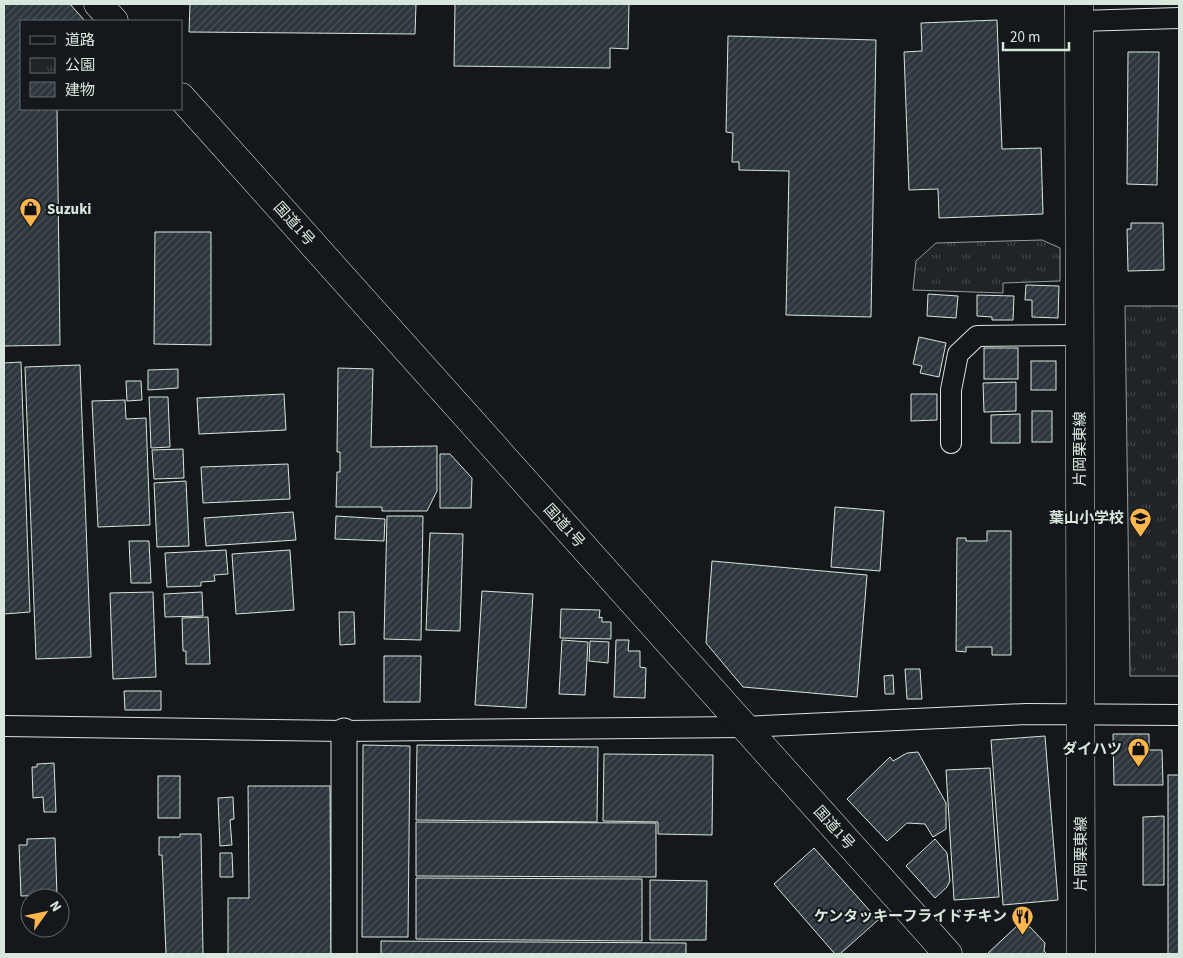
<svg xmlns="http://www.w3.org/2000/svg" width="1183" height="958" viewBox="0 0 1183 958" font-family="'Source Sans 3','Noto Sans JP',sans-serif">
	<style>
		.park { fill: url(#park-tufts); stroke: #939e99 }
		.building { fill: url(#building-hatch); stroke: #d8e6dc }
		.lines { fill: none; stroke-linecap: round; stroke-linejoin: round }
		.minor-casing { stroke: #d8e6dc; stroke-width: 22 }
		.tertiary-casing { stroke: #d8e6dc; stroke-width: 27 }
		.secondary-casing { stroke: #d8e6dc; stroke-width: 29 }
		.trunk-casing { stroke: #d8e6dc; stroke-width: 29 }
		.minor { stroke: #14181c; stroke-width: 20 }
		.tertiary { stroke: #14181c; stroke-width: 25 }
		.secondary { stroke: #14181c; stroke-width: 28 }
		.trunk { stroke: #14181c; stroke-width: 28 }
		.labels { text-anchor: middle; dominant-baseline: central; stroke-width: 4; stroke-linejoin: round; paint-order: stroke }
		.poi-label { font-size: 15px; font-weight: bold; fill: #d8e6dc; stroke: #14181c; text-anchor: end }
		.street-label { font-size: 15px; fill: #d8e6dc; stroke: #14181c }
	</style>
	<defs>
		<pattern id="park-tufts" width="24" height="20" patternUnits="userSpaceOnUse" patternTransform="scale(1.25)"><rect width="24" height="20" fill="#202428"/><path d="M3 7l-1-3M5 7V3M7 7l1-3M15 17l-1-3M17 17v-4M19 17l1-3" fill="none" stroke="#404447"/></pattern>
		<pattern id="building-hatch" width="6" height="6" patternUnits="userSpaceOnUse" patternTransform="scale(1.25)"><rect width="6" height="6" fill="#2c363c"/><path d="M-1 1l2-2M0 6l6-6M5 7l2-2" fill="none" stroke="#4a5358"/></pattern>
	</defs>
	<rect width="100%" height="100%" fill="#14181c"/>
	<g class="park">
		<path d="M1042,240L1060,248V281L1003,283V293L913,290L916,261L936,243Z"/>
		<path d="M1125,306H1179V676H1130Z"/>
	</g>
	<g class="building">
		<path d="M4,4H70L85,21H21V109H57L60,345L4,346Z"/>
		<path d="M190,4H416L415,34L189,32Z"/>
		<path d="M455,4H629L628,49L610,48V68L454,66Z"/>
		<path d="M997,20L1002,149L1041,148L1043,214L939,218L938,189L909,190L904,52L922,51L921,23Z"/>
		<path d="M728,36L876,40L871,317L786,315L789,171L739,170V162H732L733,133L726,132Z"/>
		<path d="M1128,52H1159L1157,185L1127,184Z"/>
		<path d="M1131,223H1163L1164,270L1128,271L1127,229H1131Z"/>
		<path d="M155,232H211V345L154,344Z"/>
		<path d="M1026,285L1059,286L1058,318L1032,317V300H1025Z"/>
		<path d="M928,294L958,296L956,318L927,316Z"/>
		<path d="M977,295L1014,296L1013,320H992V317L977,316Z"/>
		<path d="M919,337L946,343L939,377L920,373L922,366L913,364Z"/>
		<rect x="984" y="348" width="34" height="31"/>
		<rect x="1031" y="361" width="25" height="29"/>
		<path d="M21,362L30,612L4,614V363Z"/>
		<path d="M80,365L91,657L36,659L25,367Z"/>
		<path d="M338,368L373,369L371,447L437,446V491L427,511H382V507H336L337,472H340V452H337Z"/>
		<path d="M178,369V388L148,390V370Z"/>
		<path d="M126,381H141L142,400L127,401Z"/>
		<path d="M1016,382V411L984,412L983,383Z"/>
		<path d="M284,394L286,430L199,434L197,398Z"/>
		<path d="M911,394H937V420L911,421Z"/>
		<path d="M149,397H168L170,447L151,448Z"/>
		<path d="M125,400L126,419L146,418L150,525L98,527L92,401Z"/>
		<rect x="1032" y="411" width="20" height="31"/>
		<path d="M1020,414V443H991V415Z"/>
		<path d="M183,449L184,478L154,479L152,450Z"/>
		<path d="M440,454H450L472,478L471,508H440Z"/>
		<path d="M288,464L290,499L203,503L201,467Z"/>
		<path d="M186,481L189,546L157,547L154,483Z"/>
		<path d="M835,507L884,511L880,571L831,567Z"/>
		<path d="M293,512L296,540L206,546L204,518Z"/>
		<path d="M336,516L385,519L384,541L335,539Z"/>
		<path d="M387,516H423L421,640L384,639Z"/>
		<path d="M987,531H1011V655H992V647H966V652L956,651L957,538H966V541H987Z"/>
		<path d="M430,533L463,534L460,631L426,630Z"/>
		<path d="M129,541H149L151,583H131Z"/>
		<path d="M226,550L228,574L214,575L215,581L201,582V586L167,587L165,553Z"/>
		<path d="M290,550L294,610L236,614L232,554Z"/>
		<path d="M712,561L867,575L857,697L743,687L706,643Z"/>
		<path d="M482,591L533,594L526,708L475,705Z"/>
		<path d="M153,592L156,677L113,679L110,593Z"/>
		<path d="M202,592L203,616L165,617L164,594Z"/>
		<path d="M561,609L600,610L599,618L602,617V622H611V639L560,638Z"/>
		<path d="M339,612H354L355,644L340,645Z"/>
		<path d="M208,617L210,664H186V651H183L182,618Z"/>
		<path d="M562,640L588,642L585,695L559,694Z"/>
		<path d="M616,640H629L628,651H640V667L646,668L645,698L614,697Z"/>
		<path d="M590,641L609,642L608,663L589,661Z"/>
		<path d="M384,656H421L420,702H384Z"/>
		<path d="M905,669H920L922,699H907Z"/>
		<path d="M893,675L894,694H885L884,676Z"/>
		<path d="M124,691H161V710H125Z"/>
		<path d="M1113,734H1149V750H1162L1163,785H1114Z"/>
		<path d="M1045,736L1058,900L1003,905L991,740Z"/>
		<path d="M363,745L410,746L408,937H362Z"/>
		<path d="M417,745L598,747L597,822L416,820Z"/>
		<path d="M918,752L946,803V829L933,837L925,824L907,823L887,841L847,799L890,757L893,761L907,753Z"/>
		<path d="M604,754L713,755L712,835L658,834V822L603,821Z"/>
		<path d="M54,763L56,812H44L43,797L33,798L32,767H37V764Z"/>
		<path d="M990,768L999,897L954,900L946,770Z"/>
		<rect x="1168" y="775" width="11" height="179"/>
		<rect x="158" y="776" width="22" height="42"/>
		<path d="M248,786H330L331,954H228V898H249Z"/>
		<path d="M233,797L234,819L230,820L232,845L220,846L218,798Z"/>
		<path d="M1164,816V885H1143V817Z"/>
		<path d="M416,822L656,823V877L416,876Z"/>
		<path d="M180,834H201L203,954H166L162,855H159V837H180Z"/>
		<path d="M55,838L57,895L21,896L19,845H27V839Z"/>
		<path d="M935,839L947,853L950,881L947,887L935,898L906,866Z"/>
		<path d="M814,848L878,920L840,954H835L774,884Z"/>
		<path d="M220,853H232L233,877H220Z"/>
		<path d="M416,878L642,879V941L416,939Z"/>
		<path d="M650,880L707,881L706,940H650Z"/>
		<path d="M1019,924L1022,928L1030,927L1045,943L1044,951L1047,954H987Z"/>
		<path d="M381,941L686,943V954H381Z"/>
	</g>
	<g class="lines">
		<defs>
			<g id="minor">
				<path d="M1079,21L1179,18"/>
				<path d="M951,443V390L958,354L977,336L1079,335"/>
				<path d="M4,726L344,731L743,727L1026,714L1179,715"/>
			</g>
			<path id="tertiary" d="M344,731V954"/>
			<path id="secondary" d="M1079,4L1081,954"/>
			<g id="trunk">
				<path d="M98,4L114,21"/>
				<path d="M181,97L948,954"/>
			</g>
		</defs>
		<use href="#minor" class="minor-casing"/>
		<use href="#tertiary" class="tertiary-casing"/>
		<use href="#secondary" class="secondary-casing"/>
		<use href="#trunk" class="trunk-casing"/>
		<use href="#minor" class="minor"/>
		<use href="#tertiary" class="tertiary"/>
		<use href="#secondary" class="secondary"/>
		<use href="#trunk" class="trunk"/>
	</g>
	<defs>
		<symbol id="shop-pin" viewBox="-11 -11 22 30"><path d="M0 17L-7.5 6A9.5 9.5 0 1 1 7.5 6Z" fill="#ffb74d" stroke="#14181c"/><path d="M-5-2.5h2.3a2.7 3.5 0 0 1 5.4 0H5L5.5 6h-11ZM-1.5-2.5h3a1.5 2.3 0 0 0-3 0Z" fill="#111"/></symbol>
		<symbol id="school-pin" viewBox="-11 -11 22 30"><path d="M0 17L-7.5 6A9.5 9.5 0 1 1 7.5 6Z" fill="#ffb74d" stroke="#14181c"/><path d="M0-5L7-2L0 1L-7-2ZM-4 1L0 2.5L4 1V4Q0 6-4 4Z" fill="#111"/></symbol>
		<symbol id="restaurant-pin" viewBox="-11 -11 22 30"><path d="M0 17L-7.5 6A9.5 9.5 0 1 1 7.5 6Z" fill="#ffb74d" stroke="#14181c"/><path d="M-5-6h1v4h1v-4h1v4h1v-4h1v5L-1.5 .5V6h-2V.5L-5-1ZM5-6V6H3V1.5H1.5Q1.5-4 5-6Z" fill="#111"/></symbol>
	</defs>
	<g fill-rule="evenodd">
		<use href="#shop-pin" x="18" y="196" width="25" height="34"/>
		<use href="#school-pin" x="1128" y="506" width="25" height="34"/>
		<use href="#shop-pin" x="1126" y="736" width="25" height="34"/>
		<use href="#restaurant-pin" x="1010" y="904" width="25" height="34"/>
	</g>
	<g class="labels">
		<g class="poi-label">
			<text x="47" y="209" text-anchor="start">Suzuki</text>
			<text x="1124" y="518">葉山小学校</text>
			<text x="1122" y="749">ダイハツ</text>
			<text x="1007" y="916">ケンタッキーフライドチキン</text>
		</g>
		<g class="street-label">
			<text transform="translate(294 224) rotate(48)">国道1号</text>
			<text transform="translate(1080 449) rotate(-90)">片岡栗東線</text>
			<text transform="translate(564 526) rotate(48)">国道1号</text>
			<text transform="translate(834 828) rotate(48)">国道1号</text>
			<text transform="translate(1081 854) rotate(-90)">片岡栗東線</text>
		</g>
	</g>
	<rect width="1183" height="958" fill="none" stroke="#d8e6dc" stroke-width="10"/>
	<rect x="20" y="20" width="162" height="90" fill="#14181c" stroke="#626a69"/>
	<rect x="30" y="36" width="25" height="8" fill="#14181c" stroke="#626a69"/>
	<text x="65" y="45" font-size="15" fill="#d8e6dc">道路</text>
	<rect x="30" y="58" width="25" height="15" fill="url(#park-tufts)" stroke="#626a69"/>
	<text x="65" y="70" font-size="15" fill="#d8e6dc">公園</text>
	<rect x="30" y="82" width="25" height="15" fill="url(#building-hatch)" stroke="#626a69"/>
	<text x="65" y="95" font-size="15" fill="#d8e6dc">建物</text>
	<g transform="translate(45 913) rotate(57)"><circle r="24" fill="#14181c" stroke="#626a69"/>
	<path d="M0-4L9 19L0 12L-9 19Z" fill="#ffb74d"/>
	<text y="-8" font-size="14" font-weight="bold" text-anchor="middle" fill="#d8e6dc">N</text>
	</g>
	<path d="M1003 42v8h66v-8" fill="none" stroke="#d8e6dc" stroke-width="2.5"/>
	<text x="1010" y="42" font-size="15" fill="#d8e6dc" stroke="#14181c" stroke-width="4" paint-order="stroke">20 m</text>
</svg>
